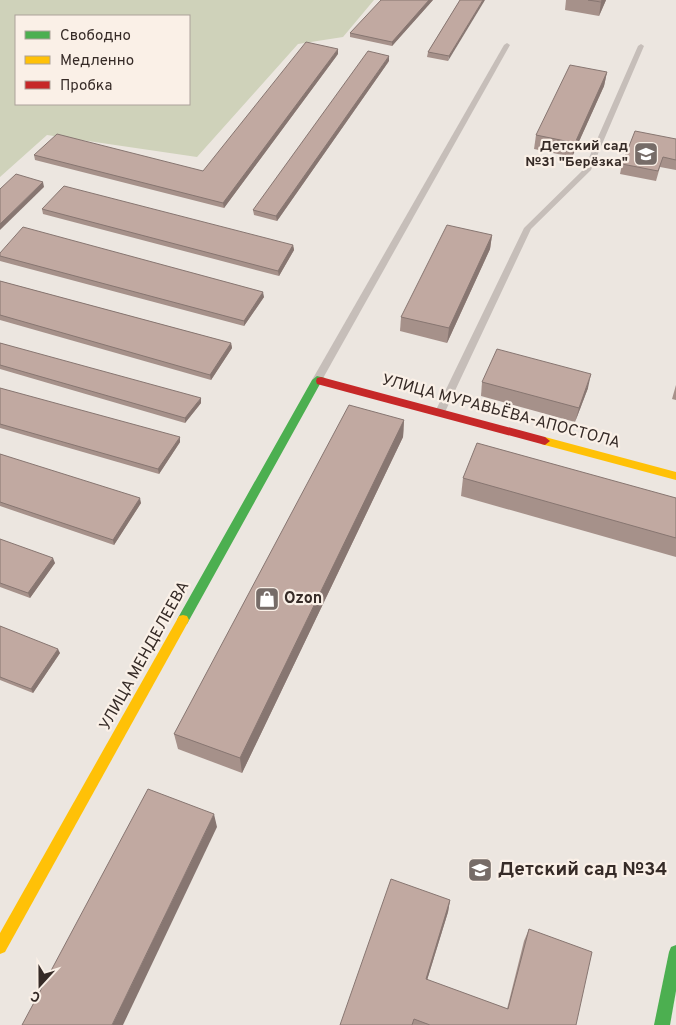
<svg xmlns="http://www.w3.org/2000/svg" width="676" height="1025" viewBox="0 0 676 1025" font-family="Overpass,sans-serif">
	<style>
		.green { fill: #cfd2ba; fill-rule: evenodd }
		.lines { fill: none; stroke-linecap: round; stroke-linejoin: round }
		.lane { fill: #c6beb9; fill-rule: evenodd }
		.fast { fill: #4caf50; fill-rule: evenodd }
		.slow { fill: #ffc107; fill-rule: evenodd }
		.jam { fill: #c62828; fill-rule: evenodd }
		.wall { fill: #a6918a }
		.shaded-wall { fill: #877671 }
		.building { fill: #c1a9a1; stroke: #877671 }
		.labels { text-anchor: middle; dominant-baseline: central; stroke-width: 4.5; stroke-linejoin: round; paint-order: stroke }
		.far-poi-label { font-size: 14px; font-weight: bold; fill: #362b27; stroke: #faf0e7; text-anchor: end }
		.street-label { font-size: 16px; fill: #362b27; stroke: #faf0e7 }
		.poi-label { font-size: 16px; font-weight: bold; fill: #362b27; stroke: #faf0e7; text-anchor: start }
		.near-poi-label { font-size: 19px; font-weight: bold; fill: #362b27; stroke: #faf0e7; text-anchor: start }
	</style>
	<rect width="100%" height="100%" fill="#ece6e0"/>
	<path class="green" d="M0,0H374L343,37L298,44L197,157L47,135L0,177ZM16,16H189V104H16Z"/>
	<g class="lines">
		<g class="lane">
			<path d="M507,43L510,45L322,380L317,383L314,382L312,380L504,45Z"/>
			<path d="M641,44L644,46L591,170L531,229L445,412L440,415L437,414L435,412L524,228L584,169L638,46Z"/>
		</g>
		<g class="fast">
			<path d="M317,376L325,378L326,381L325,384H320L187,624L183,625L179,624L177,620L179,616L312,380Z"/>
			<path d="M676,945V991L670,1025H654L669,952L671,947Z"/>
		</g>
		<g class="slow">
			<path d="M545,437L676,472V480L541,444L540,441L541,438Z"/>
			<path d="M183,615L187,616L189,620L187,624L5,952L0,954V933L179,616Z"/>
		</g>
		<path class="jam" d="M321,377L545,437L550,441L545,445L317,384L316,381L317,378Z"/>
	</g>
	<g class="wall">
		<path d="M433,0L392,46L350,37V33Z"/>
		<path d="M460,0L448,61L427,57L428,52Z"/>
		<path d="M566,0H606L599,16L565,10Z"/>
		<path d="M338,54L224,208L35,160L34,155L203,171Z"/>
		<path d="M389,61L277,221L254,215L253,210Z"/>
		<path d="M607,72L604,86L572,157L534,149L536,135Z"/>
		<path d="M676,139V170L660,167L656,181L620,174L622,164Z"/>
		<path d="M42,209L293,245L294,250L279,276L43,214Z"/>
		<path d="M492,235L490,249L447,343L400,331L401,317Z"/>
		<path d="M0,253L264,297L244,326L0,261Z"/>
		<path d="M0,281L231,343L232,348L211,380L0,320Z"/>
		<path d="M0,343L201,403L185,423L0,369Z"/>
		<path d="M482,382L588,388L575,422L481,396Z"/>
		<path d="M676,385V400L672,399Z"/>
		<path d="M0,388L180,442L159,474L0,428Z"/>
		<path d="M404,420L403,437L242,773L178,749L174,734Z"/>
		<path d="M0,454L141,503L114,545L0,506Z"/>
		<path d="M463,478L676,498V557L461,496Z"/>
		<path d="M0,539L55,563L30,598L0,587Z"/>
		<path d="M0,626L60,653L33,693L0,680Z"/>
		<path d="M450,900L448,912L427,980L507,1009L524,941L529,929L576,1025H340Z"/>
	</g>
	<g class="shaded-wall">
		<path d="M429,0H433L392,46V42Z"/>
		<path d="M483,0H485L448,61L449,56Z"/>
		<path d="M602,0H606L599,16L601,2Z"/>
		<path d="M338,49V54L224,208L223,203Z"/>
		<path d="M389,56V61L277,221L276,216Z"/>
		<path d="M607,72L604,86L572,157L575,143Z"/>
		<path d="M43,182L44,187L0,230V224Z"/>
		<path d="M492,235L490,249L447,343L449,328Z"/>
		<path d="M293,245L294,250L279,276L278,271Z"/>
		<path d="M263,292L264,297L244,326V321Z"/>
		<path d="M231,343L232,348L211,380L210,375Z"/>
		<path d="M591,374L588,388L575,422L579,408Z"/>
		<path d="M201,398V403L185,423V418Z"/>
		<path d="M404,420L403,437L242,773L240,758Z"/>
		<path d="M180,437V442L159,474L158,469Z"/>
		<path d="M140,498L141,503L114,545L113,540Z"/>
		<path d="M53,558L55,563L30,598L28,593Z"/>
		<path d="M58,649L60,653L33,693L31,689Z"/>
		<path d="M214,814L217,827L123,1025H112Z"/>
		<path d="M450,900L448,912L424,990L426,979Z"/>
	</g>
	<g class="building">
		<path d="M381,0H429L392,42L350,33Z"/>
		<path d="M460,0H483L449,56L428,52Z"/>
		<path d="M588,0H602L601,2Z"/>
		<path d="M306,42L338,49L223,203L34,155L57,134L203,171Z"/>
		<path d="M368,51L389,56L276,216L253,210Z"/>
		<path d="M570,65L607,72L575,143L536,135Z"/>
		<path d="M635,131L676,139V160L663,157L658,171L622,164Z"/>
		<path d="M16,174L43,182L0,224V189Z"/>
		<path d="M64,186L293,245L278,271L42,209Z"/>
		<path d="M447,225L492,235L449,328L401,317Z"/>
		<path d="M23,227L263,292L244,321L0,256V253Z"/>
		<path d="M0,281L231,343L210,375L0,315Z"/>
		<path d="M0,343L201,398L185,418L0,365Z"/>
		<path d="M497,349L591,374L579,408L482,382Z"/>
		<path d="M0,388L180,437L158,469L0,424Z"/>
		<path d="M349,405L404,420L240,758L174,734Z"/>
		<path d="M477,443L676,498V538L463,478Z"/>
		<path d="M0,454L140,498L113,540L0,502Z"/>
		<path d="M0,539L53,558L28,593L0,583Z"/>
		<path d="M0,626L58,649L31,689L0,677Z"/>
		<path d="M148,789L214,814L112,1025H22Z"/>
		<path d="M391,879L450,900L426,979L508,1009L529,929L592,952L576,1025H430L414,1019L412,1025H340Z"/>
	</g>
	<defs>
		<symbol id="school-square" viewBox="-11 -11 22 22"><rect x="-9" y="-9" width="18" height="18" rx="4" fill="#766c68" stroke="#faf0e7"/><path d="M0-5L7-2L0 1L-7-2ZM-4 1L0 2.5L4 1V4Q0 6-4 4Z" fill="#fff"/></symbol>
		<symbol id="shop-square" viewBox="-11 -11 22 22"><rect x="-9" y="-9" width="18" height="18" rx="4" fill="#766c68" stroke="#faf0e7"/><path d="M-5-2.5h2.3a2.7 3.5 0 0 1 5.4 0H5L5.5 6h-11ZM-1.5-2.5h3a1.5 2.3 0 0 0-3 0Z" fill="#fff"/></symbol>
	</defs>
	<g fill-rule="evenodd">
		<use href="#school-square" x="632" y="140" width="28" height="28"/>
		<use href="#shop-square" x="253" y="585" width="28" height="28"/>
		<use href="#school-square" x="466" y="856" width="28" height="28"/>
	</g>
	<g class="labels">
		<g class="far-poi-label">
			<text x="628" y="146">Детский сад<tspan x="628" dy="16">№31 "Берёзка"</tspan></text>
		</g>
		<g class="street-label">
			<text transform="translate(501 412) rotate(15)">УЛИЦА МУРАВЬЁВА-АПОСТОЛА</text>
			<text transform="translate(145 656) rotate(-61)">УЛИЦА МЕНДЕЛЕЕВА</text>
		</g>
		<g class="poi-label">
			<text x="284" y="599">Ozon</text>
		</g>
		<g class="near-poi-label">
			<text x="498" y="870">Детский сад №34</text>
		</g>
	</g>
	<rect x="15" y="15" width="175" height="90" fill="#faf0e7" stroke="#aca19a"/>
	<rect x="25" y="31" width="25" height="8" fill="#4caf50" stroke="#aca19a"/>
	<text x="60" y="40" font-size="15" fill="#362b27">Свободно</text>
	<rect x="25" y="56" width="25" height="8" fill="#ffc107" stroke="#aca19a"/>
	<text x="60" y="65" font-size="15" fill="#362b27">Медленно</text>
	<rect x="25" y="81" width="25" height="8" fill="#c62828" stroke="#aca19a"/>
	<text x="60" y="90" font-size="15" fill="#362b27">Пробка</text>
	<g transform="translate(40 985) rotate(201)" stroke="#faf0e7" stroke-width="4" paint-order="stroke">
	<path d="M0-4L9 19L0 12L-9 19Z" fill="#362b27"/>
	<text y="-8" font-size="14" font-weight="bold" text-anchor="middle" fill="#362b27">С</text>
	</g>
</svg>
